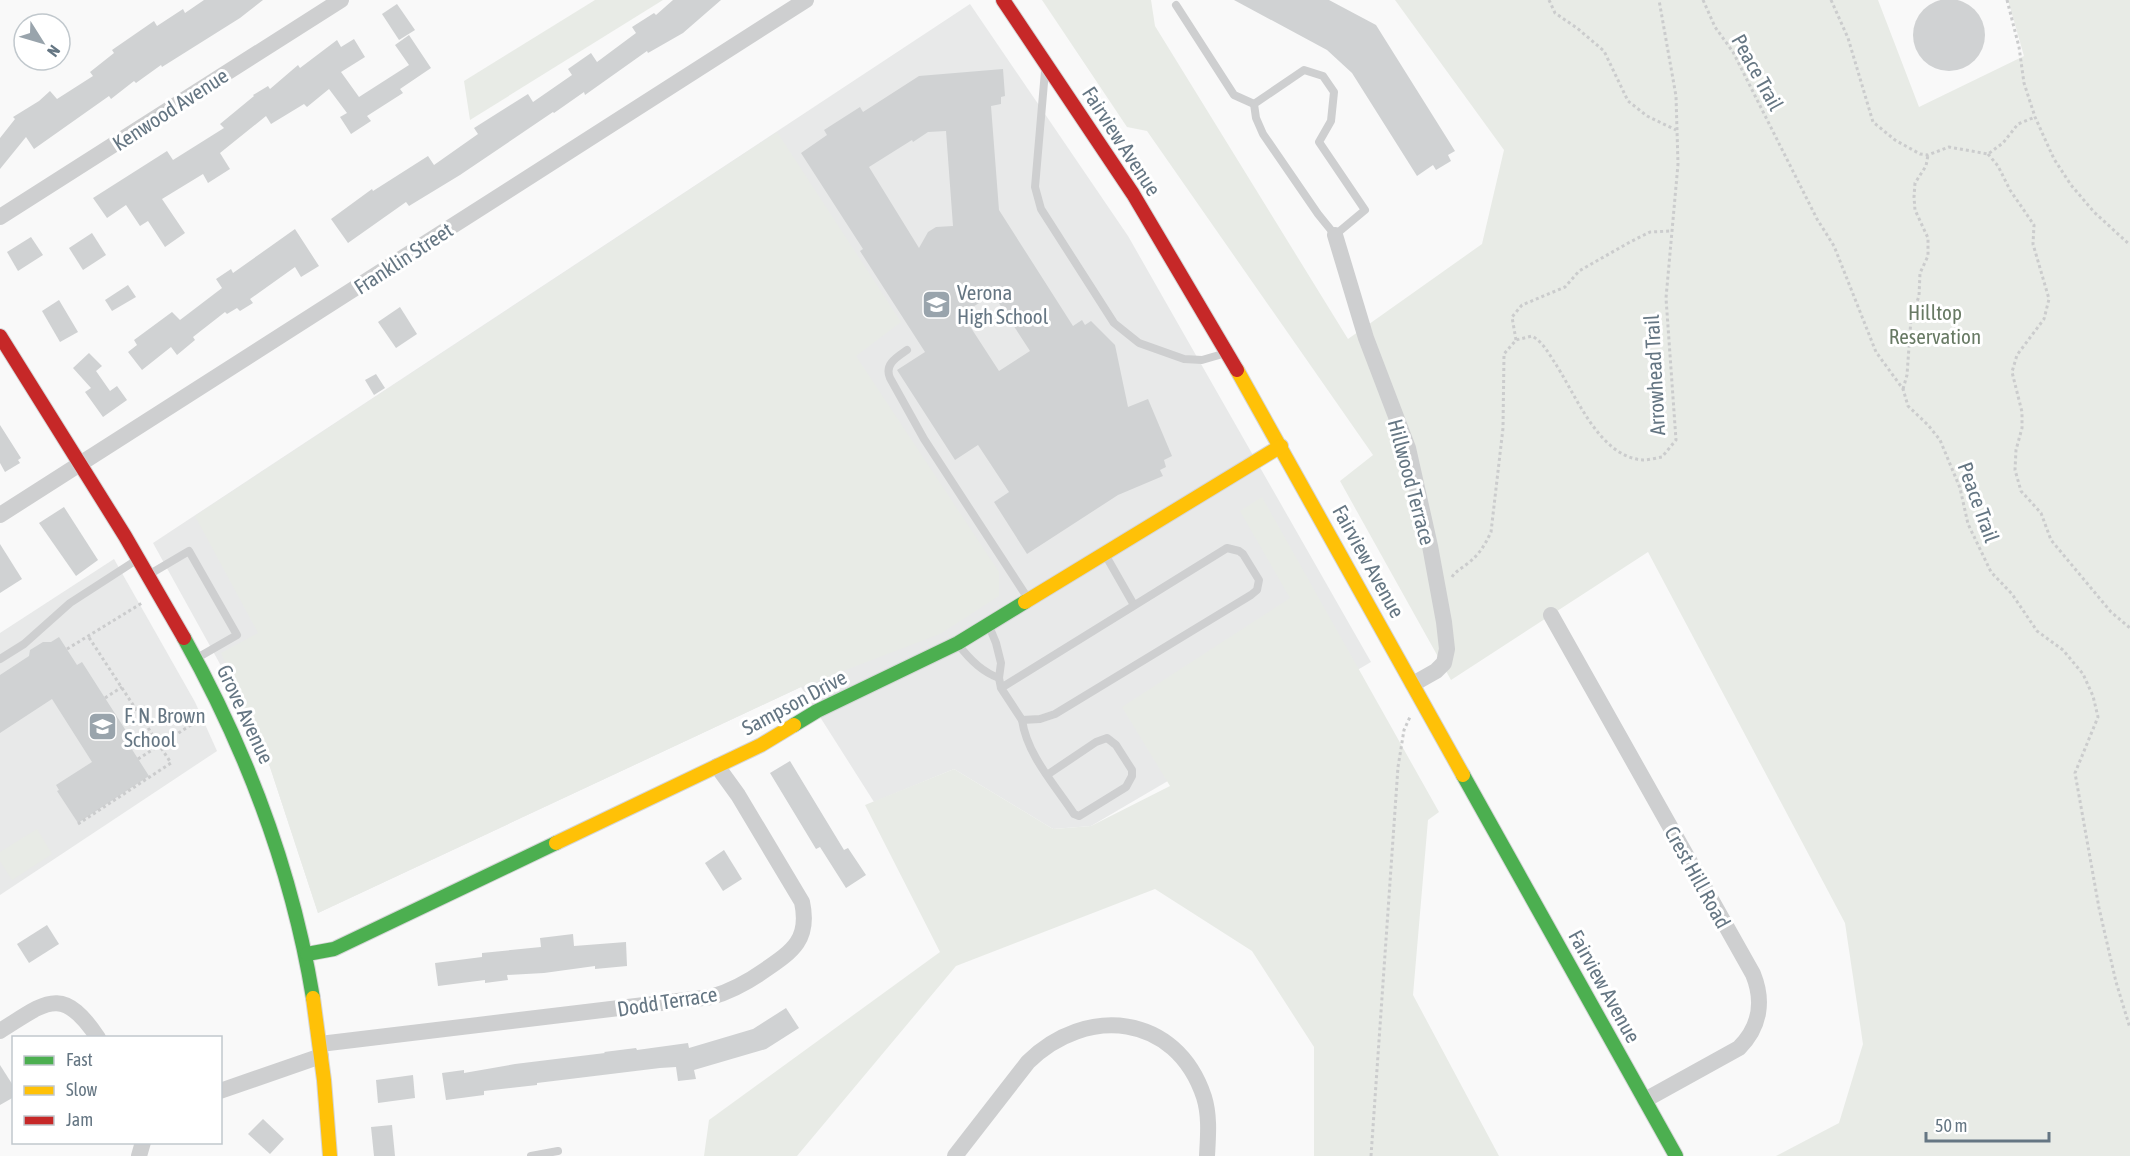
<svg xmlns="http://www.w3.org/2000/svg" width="2130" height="1156" viewBox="0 0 2130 1156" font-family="'Asap Condensed',sans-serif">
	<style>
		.built { fill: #e8e9e9 }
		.green { fill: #e8ebe6 }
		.building { fill: #d0d2d3; fill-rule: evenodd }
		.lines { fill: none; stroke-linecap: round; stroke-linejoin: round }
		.fast-casing { stroke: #d5d6d7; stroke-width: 16 }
		.slow-casing { stroke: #d5d6d7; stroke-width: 16 }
		.jam-casing { stroke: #d5d6d7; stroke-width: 16 }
		.path { stroke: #cbcccd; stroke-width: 3; stroke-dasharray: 3 3; stroke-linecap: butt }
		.lane { stroke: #cecfd0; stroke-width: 8 }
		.street { stroke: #cecfd0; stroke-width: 16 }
		.fast { stroke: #4caf50; stroke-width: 14 }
		.slow { stroke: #ffc107; stroke-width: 14 }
		.jam { stroke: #c62828; stroke-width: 14 }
		.labels { text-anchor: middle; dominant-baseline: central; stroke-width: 6; stroke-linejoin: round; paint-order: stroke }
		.street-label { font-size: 21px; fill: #657683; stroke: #fff }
		.poi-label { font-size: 21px; fill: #657683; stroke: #fff; text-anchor: start }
		.park-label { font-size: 21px; fill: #687a64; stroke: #fff }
	</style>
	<rect width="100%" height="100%" fill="#f9f9f9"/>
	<g class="built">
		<path d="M970,4L1128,236L1371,662L1091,826L1053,829L954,769L874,802L801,687L318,913L270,767L220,664L153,543Z"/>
		<path d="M114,559L195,702L217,751L0,895V633Z"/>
	</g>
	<g class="green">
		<path d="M595,0H663L470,120L464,81Z"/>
		<path d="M1042,0H1151L1155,26L1348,339L1482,244L1504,150L1395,0H1878L1919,107L2024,56L2008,0H2130V1156H1776L1839,1123L1863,1044L1845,923L1648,552L1451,680L1340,481L1373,455L1147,131L1127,127Z"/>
		<path d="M777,132L901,322L856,356L999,572V596L940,634L801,687L318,913L270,767L221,653L258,633L195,516Z"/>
		<path d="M1262,497L1439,812L1428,820L1413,995L1499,1156H1314V1047L1252,951L1155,889L956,966L797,1156H704L709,1120L940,952L865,805L954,769L1053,829L1091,826L1170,786L1122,707L1290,598L1240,511Z"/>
		<path d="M37,829L52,854L12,880L0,861V852Z"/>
	</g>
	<g class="building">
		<circle cx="1949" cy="35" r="36"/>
		<path d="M204,0H263L240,18L162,67L161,65L136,83L134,81L111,99L109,96L34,149L26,137L0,169V138L15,119L13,117L39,101L50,91L57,99L93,76L90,72L114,53L112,50L154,21L157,26L183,9L185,13Z"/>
		<path d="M673,0H721L683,33L648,53L647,51L585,95L584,92L554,113L553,112L460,175L409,206L406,202L348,243L331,219L372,189L373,191L428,156L434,165L478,134L474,128L528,94L533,102L572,75L568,69L591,53L597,62L636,33L632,27L654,13L656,15Z"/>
		<path d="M1234,0H1329L1376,25L1455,151L1448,155L1451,161L1436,170L1433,165L1417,176L1352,73L1327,50Z"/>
		<path d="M397,4L415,30L399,40L382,14Z"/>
		<path d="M409,35L431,68L400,89L403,93L367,116L371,121L351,134L340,117L347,113L329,89L307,107L304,104L271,124L266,116L220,153L230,169L208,183L203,174L162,199L185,233L165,247L148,221L140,226L126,205L107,218L93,198L167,151L173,160L224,128L220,124L254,96L253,95L268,86L270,89L298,65L300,68L337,40L341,47L354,39L365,57L341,72L359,97L409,65L395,45Z"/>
		<path d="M1003,69L1005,96L1001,97V104L991,106L999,210L1073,326L1082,320L1085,325L1091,321L1115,345L1128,407L1148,399L1172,456L1164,460L1166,467L1160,470L1163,476L1118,495L1027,554L994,502L1009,492L978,445L955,460L897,370L925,352L860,251L863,249L801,153L827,135L824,130L860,107L863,112L919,76ZM946,131L953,226L936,227L928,232L919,248L869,167L912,140L913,142L928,132ZM993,294L1030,351L999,371L962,314Z"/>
		<path d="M295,229L319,266L301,277L295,267L250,299L253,303L240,311L237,308L227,314L225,312L193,337L195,340L177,355L171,347L142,370L128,352L137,345L134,340L172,312L180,320L222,288L216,279L231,269L233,273Z"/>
		<path d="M92,233L106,255L83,270L69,248Z"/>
		<path d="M31,237L43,255L18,271L7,252Z"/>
		<path d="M128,285L136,297L112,311L105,300Z"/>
		<path d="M59,300L78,332L60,342L42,311Z"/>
		<path d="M400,307L417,334L396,348L378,322Z"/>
		<path d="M89,353L102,366L96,371L110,391L117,386L127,400L103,417L85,392L91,388L73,368Z"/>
		<path d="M376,374L385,388L374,395L365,380Z"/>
		<path d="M0,425L21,458L18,460L20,463L5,472L0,463Z"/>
		<path d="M64,507L98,560L76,576L39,523Z"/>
		<path d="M0,544L22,579L0,593Z"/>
		<path d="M59,637L77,665L82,662L105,698L130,737L126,740L149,776L78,823L57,791L59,790L56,785L92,762L52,699L0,733V675L29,656L30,650L43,642H51Z"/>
		<path d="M790,761L844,850L848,848L866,875L846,888L820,847L816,849L770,773Z"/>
		<path d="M724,850L742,879L723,891L705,863Z"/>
		<path d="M47,925L59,944L29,963L17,944Z"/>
		<path d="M573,934L574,946L626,942L627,966L595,969V966L544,973L507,975L508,980L485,983V980L438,986L435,963L482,957V953L541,947L540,938Z"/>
		<path d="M786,1008L799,1028L766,1049L694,1070L696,1079L678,1081L676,1067L660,1068L537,1083V1085L484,1091V1095L446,1100L442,1073L464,1070V1073L515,1064L605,1053L604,1052L636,1048L637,1050L688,1043L689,1048L753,1029Z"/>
		<path d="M0,1065L14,1087V1097L0,1105Z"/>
		<path d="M413,1075L415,1098L378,1103L376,1080Z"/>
		<path d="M263,1119L284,1139L270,1154L248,1134Z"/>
		<path d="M392,1125L395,1156H374L371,1127Z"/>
	</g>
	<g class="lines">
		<defs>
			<g id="fast">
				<path d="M184,638C247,751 292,870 313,998"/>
				<path d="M794,725L817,711L958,643L1025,602"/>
				<path d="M1463,775L1676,1156"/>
				<path d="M307,954L334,949L556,843"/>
			</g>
			<g id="slow">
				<path d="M1237,370L1463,775"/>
				<path d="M1025,602L1281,446"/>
				<path d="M556,843L761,745L794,725"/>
				<path d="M313,998L324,1080L330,1156"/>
			</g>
			<g id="jam">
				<path d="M1003,0L1133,194L1237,370"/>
				<path d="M0,336L125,536L184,638"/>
			</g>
		</defs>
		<use href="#fast" class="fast-casing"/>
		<use href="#slow" class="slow-casing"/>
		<use href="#jam" class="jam-casing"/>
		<g class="path">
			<path d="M1549,0L1555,13L1577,28L1604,51L1628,101L1647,116L1676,130"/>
			<path d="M1703,0L1715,27L1733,52L1817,219L1834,246L1876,352L1903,389L1908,406L1928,425L1940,440L1960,488L1968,524L1991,572L2012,594L2037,631L2063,650L2083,674L2093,696L2098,717L2075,773L2099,908L2116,982L2130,1028"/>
			<path d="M1831,0L1848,38L1873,122L1895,140L1920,154L1928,155L1949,147L1988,154L2003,143L2018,124L2035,117"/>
			<path d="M2007,0L2019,47L2024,83L2035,117L2054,159L2071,185L2094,212L2130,245"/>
			<path d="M1988,154L1998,166L2010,190L2034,225L2033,244L2049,299L2044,319L2017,355L2012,372L2022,412V428L2016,450L2015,470L2021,491L2041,513L2051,540L2111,612L2130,628"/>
			<path d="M1516,340L1512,317L1522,305L1565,287L1579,271L1630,242L1650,232L1671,231"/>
			<path d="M1903,389L1907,375L1911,319L1919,296L1920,273L1928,256V238L1915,210L1914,197L1915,183L1926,166L1928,155"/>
			<path d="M1452,577C1456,571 1462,568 1467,564C1479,555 1485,545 1491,532L1503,428L1504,354L1516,340L1532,336C1542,342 1547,350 1553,360C1575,392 1598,457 1643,460C1649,460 1656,458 1662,457L1676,440L1666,298L1678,164L1676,96L1659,0"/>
			<path d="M67,649L142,603"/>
			<path d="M105,698L122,687"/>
			<path d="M138,759L205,716"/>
			<path d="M78,824L171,763L88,636"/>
			<path d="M1371,1156L1398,767L1404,730L1410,717"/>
		</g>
		<g class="lane">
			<path d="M1176,5L1234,95L1254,104"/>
			<path d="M1304,70L1323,76L1334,92L1331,121L1319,142L1365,210L1335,235L1318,214L1263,134L1256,118L1254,104Z"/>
			<path d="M1045,71L1035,187L1041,209L1114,323L1139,343L1184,359L1202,360L1226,353"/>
			<path d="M907,350C897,357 884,364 890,378L924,439L1029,600"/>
			<path d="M1106,556L1134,605"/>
			<path d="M150,574L189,551L237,635L197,658"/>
			<path d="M989,626L996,643L1001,663L999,678L1001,688L1022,720L1040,719L1055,714L1251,595L1257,590L1259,580L1243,554L1239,551L1227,548L1001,688"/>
			<path d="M958,644C969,659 982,672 999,678"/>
			<path d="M0,659L24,644L70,603L138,559"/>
			<path d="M1022,720C1027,755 1055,785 1074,814L1079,816L1126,787L1132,776V770L1116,745L1107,738L1096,742L1047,775"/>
			<path d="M531,1156L558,1151"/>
		</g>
		<g class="street">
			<path d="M0,217L341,0"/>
			<path d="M1335,235L1366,338L1408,448L1430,546L1444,622L1447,649L1444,663L1436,671L1413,684"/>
			<path d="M0,515L806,0"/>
			<path d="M1551,615L1753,974C1764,1001 1760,1027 1739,1048L1645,1100"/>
			<path d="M0,1031C45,1003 62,983 98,1038"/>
			<path d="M320,1044L711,997C732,991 748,982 765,970C793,951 810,939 802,902L738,795L717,766"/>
			<path d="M220,1091L321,1056"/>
			<path d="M139,1156L143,1142"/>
			<path d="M955,1156L1028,1062C1086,1005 1176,1013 1204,1097C1210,1116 1208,1137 1207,1156"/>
		</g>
		<use href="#fast" class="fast"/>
		<use href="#slow" class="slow"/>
		<use href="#jam" class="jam"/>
	</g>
	<defs>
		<symbol id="school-square" viewBox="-11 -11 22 22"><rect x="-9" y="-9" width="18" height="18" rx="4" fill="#99a4ac" stroke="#fff"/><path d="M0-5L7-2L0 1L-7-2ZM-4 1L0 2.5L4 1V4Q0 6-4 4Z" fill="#fff"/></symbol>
	</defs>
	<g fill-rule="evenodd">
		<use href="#school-square" x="920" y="288" width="33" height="33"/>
		<use href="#school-square" x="86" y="710" width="33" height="33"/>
	</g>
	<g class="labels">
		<g class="street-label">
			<text transform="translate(1758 72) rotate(61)">Peace Trail</text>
			<text transform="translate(170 109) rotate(-33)">Kenwood Avenue</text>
			<text transform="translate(1122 141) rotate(57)">Fairview Avenue</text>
			<text transform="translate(403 258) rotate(-33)">Franklin Street</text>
			<text transform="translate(1654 375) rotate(-93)">Arrowhead Trail</text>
			<text transform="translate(1412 482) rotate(75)">Hillwood Terrace</text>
			<text transform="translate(1979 502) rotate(70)">Peace Trail</text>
			<text transform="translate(1369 561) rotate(61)">Fairview Avenue</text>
			<text transform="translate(794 702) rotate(-28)">Sampson Drive</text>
			<text transform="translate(246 714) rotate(65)">Grove Avenue</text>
			<text transform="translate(1698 877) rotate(61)">Crest Hill Road</text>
			<text transform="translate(1605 986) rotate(61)">Fairview Avenue</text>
			<text transform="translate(667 1001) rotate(-9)">Dodd Terrace</text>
		</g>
		<g class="poi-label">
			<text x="957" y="292">Verona<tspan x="957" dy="24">High School</tspan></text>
			<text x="124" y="715">F. N. Brown<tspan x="124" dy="24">School</tspan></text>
		</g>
		<g class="park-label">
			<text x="1935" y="312">Hilltop<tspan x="1935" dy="24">Reservation</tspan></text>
		</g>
	</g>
	<rect x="12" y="1036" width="210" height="108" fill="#ffffff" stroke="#c1c8cd" stroke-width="1.5"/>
	<rect x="24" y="1056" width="30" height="9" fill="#4caf50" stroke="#c1c8cd" stroke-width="1.5"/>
	<text x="66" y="1066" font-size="18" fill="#657683">Fast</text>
	<rect x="24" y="1086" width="30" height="9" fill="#ffc107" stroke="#c1c8cd" stroke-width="1.5"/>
	<text x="66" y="1096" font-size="18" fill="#657683">Slow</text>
	<rect x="24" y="1116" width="30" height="9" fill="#c62828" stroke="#c1c8cd" stroke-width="1.5"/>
	<text x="66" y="1126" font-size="18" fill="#657683">Jam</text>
	<g transform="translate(42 42) rotate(127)"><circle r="28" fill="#ffffff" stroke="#c1c8cd" stroke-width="1.5"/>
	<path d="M0-4.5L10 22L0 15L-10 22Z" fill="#99a4ac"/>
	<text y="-9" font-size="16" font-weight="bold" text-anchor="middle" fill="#657683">N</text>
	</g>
	<path d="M1926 1132v9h123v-9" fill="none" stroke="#657683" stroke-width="3"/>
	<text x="1935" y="1132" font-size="18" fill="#657683" stroke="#ffffff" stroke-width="4.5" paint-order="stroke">50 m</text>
</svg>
